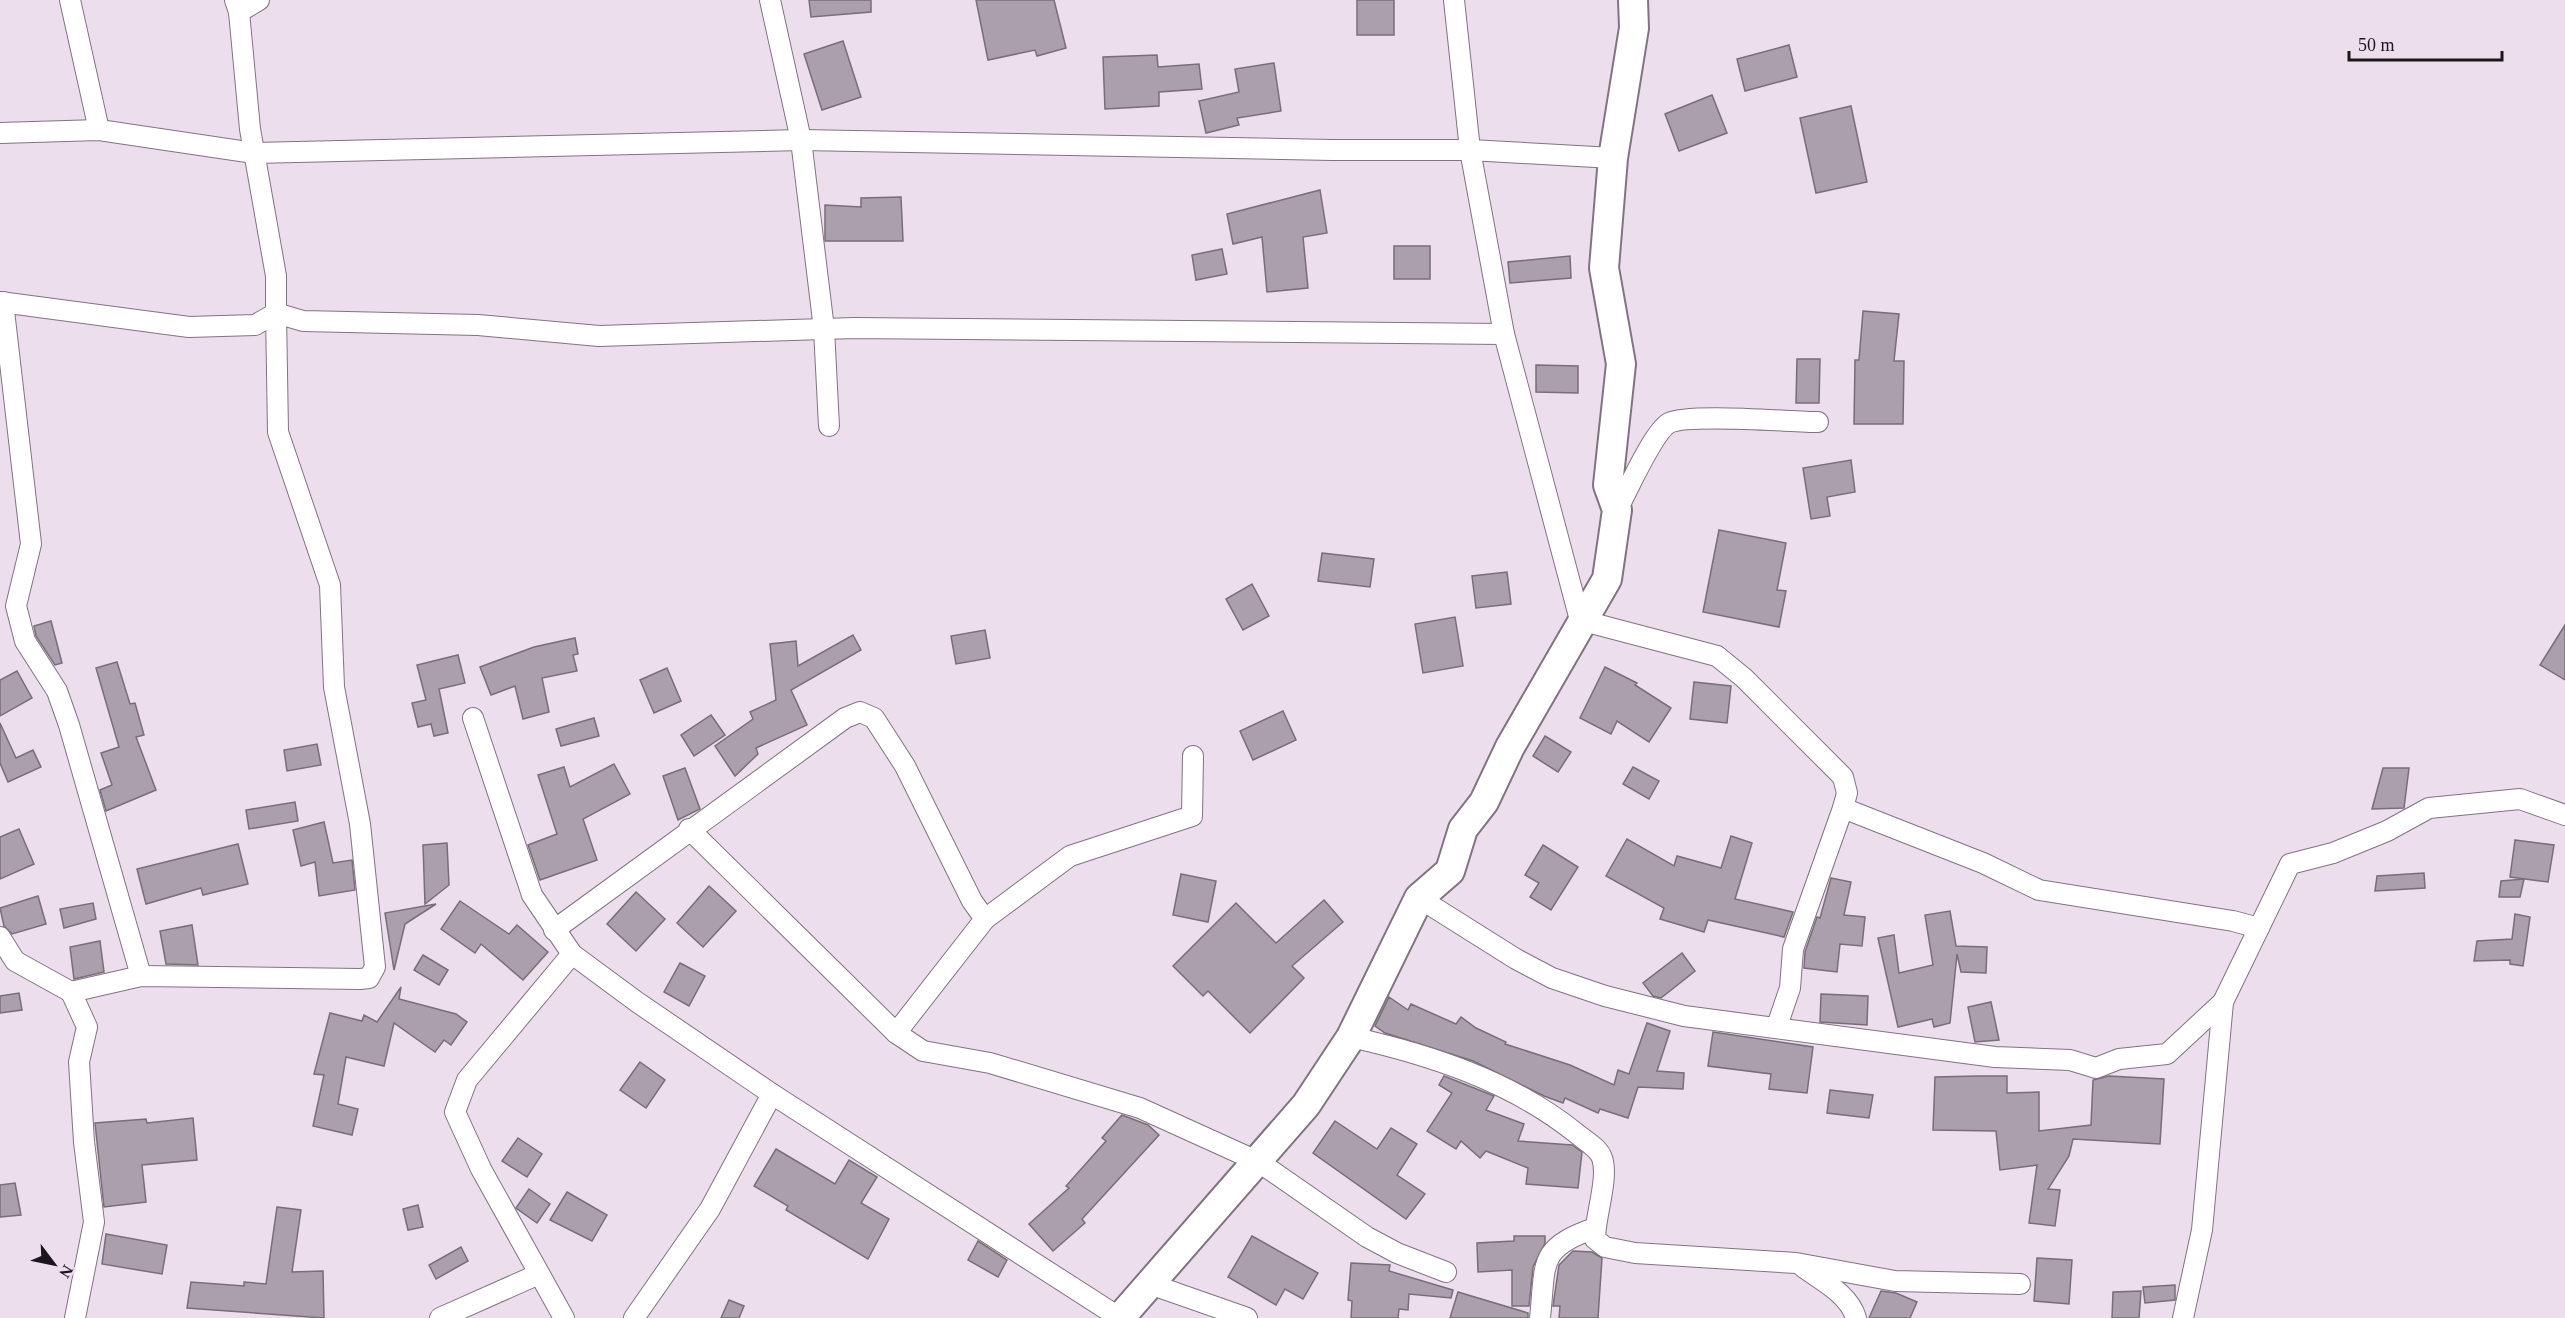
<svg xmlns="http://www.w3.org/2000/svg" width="2565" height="1318" viewBox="0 0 2565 1318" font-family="Georgia,serif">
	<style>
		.building { fill: #ac9fad; stroke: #796d7a; stroke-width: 1.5 }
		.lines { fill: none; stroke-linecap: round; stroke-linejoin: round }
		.street-casing { stroke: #807481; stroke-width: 22 }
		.secondary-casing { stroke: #807481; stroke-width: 32 }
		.street { stroke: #fff; stroke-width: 20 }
		.secondary { stroke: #fff; stroke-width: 28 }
	</style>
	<rect width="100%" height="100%" fill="#ecdeed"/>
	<g class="building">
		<path d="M809,0H871V12L811,17Z"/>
		<path d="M976,0H1054L1066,48L1037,56L1035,50L988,60Z"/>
		<rect x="1357" y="0" width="37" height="35"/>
		<path d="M843,41L861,97L822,110L804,54Z"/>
		<path d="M1789,45L1797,77L1745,91L1737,59Z"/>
		<path d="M1157,55L1158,67L1199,64L1202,89L1159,92V106L1105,109L1103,57Z"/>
		<path d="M1274,63L1281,111L1237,118L1239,125L1206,133L1199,101L1239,92L1235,69Z"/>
		<path d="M1712,95L1727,133L1679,151L1665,114Z"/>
		<path d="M1851,106L1867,182L1816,193L1800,118Z"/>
		<path d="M1320,190L1327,233L1303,237L1308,288L1267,292L1262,237L1233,244L1227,214Z"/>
		<path d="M901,197L903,241H825V205L861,207V198Z"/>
		<rect x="1394" y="246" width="36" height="33"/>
		<path d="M1222,249L1227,274L1196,280L1192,255Z"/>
		<path d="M1570,256L1571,278L1510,283L1508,262Z"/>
		<path d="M1863,311L1899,314L1894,361H1904L1903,424H1854L1855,360H1859Z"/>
		<path d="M1797,359H1820L1819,403H1796Z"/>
		<path d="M1536,365L1578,366V393L1536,392Z"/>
		<path d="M1851,460L1855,492L1827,497L1830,516L1811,519L1803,468Z"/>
		<path d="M1719,530L1786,543L1777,590L1786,591L1779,627L1703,612Z"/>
		<path d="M1322,553L1374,559L1370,587L1318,581Z"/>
		<path d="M1507,572L1511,604L1476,608L1472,576Z"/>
		<path d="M1252,584L1269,616L1243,630L1226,599Z"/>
		<path d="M1455,617L1463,666L1423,673L1415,624Z"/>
		<path d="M51,621L62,663L55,665L36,636L34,626Z"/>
		<path d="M2565,625V680L2540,665Z"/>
		<path d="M985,630L990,658L956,664L951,636Z"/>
		<path d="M853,635L861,650L791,690L807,725L756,748L758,754L735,776L715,746L753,719L750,712L776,700L770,644L796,641L798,666Z"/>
		<path d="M575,638L578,654L573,655L577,671L542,678L549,712L523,719L515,686L491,695L480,667L534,647Z"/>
		<path d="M458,655L465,683L439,689L448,733L434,736L431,724L418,727L412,703L426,700L417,665Z"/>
		<path d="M117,662L130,704L135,703L144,735L136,737L156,790L106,811L100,790L112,785L101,753L119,747L96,668Z"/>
		<path d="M1605,667L1637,683L1635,685L1671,708L1649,742L1617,721L1611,734L1580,718Z"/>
		<path d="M667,668L681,701L654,713L640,680Z"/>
		<path d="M17,671L32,698L0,716V680Z"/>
		<path d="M1694,682L1731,686L1727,723L1690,719Z"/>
		<path d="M1283,711L1296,740L1253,760L1240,731Z"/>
		<path d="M711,715L725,735L694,756L681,735Z"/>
		<path d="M594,718L599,736L561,746L556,729Z"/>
		<path d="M0,723L16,758L33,750L41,767L8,782L0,763Z"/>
		<path d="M1545,736L1571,752L1558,772L1533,756Z"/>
		<path d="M317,744L321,765L287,771L284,750Z"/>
		<path d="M614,764L630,794L583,819L597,860L540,880L528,845L557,834L538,775L564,767L570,787Z"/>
		<path d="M1633,767L1659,781L1649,799L1623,784Z"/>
		<path d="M685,768L700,809L678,820L663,776Z"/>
		<path d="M2383,768H2409L2404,808L2372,809Z"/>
		<path d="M295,802L298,821L249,829L246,810Z"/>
		<path d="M324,822L333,863L352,860L355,890L319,896L315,862L301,866L293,830Z"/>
		<path d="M19,829L34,864L0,879V837Z"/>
		<path d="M1731,836L1752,843L1735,899L1793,912L1784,937L1708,920L1704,932L1660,919L1664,908L1606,876L1627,839L1674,866L1677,856L1721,868Z"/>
		<path d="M2515,840L2554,845L2548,882L2510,877Z"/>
		<path d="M447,843L449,885L425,904L423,845Z"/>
		<path d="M238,844L248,884L203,895L201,888L146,904L137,869Z"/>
		<path d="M1543,845L1578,867L1551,910L1530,897L1539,883L1525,875Z"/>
		<path d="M2424,873L2425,888L2375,891L2377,876Z"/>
		<path d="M1181,874L1216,881L1208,922L1173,915Z"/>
		<path d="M1831,878L1851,882L1844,915L1865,917L1862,946L1840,944L1837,972L1804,968L1805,952L1817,917L1820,918Z"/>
		<path d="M2524,879L2520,897H2499L2501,881Z"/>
		<path d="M709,886L736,911L703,947L677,923Z"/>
		<path d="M636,892L665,919L636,951L607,924Z"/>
		<path d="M38,896L46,924L12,934L4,926L0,908Z"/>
		<path d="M1324,900L1343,922L1292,966L1304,978L1250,1033L1208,991L1203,996L1173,966L1236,903L1276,943Z"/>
		<path d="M460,901L509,934L517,925L548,952L523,980L481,944L475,953L441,929Z"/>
		<path d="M93,903L96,919L64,928L60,909Z"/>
		<path d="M436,904L405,924L394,970L385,913Z"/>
		<path d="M1950,911L1956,946L1987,947L1986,973L1961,972L1957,954L1950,1023L1934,1027L1932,1019L1898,1027L1878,938L1894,935L1899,973L1933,965L1925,915Z"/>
		<path d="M2515,914L2530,917L2523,966L2510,964V960L2474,961L2477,941L2512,939Z"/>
		<path d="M192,925L198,965L166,964L160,931Z"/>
		<path d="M100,941L104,972L74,979L70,947Z"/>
		<path d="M1682,953L1695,971L1661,998L1653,996L1643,983Z"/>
		<path d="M423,955L448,970L439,985L414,970Z"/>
		<path d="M680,963L705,976L689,1006L664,992Z"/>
		<path d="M401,987L399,999L456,1014L467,1022L451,1045L444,1040L435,1052L394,1023L384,1066L346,1057L338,1104L358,1109L352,1135L313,1126L324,1075L314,1074L330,1013L362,1021L364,1015L377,1022Z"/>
		<path d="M19,993L22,1010L0,1013V996Z"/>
		<path d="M1821,994L1868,996L1867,1025L1820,1022Z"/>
		<path d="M1389,997L1408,1010L1411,1004L1456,1024L1461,1017L1476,1028L1506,1042L1505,1044L1570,1065L1614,1085L1618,1070L1629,1074L1647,1023L1670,1031L1657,1071L1684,1073L1683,1089L1638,1087L1628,1118L1600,1109L1598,1113L1565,1098L1563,1103L1544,1096L1473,1061L1385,1033L1375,1026Z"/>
		<path d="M1991,1002L1999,1040L1975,1042L1968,1007Z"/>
		<path d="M1713,1032L1813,1047L1807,1093L1769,1089L1771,1074L1708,1066Z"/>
		<path d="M640,1062L665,1080L646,1108L620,1090Z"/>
		<path d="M1444,1076L1494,1096L1486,1110L1524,1124L1518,1141L1572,1145L1582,1152L1578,1188L1526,1184L1528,1168L1486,1151L1480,1158L1461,1141L1456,1149L1427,1131L1452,1093L1439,1085Z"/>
		<path d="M1978,1076H2007V1093L2039,1092V1131L2091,1125L2093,1080L2109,1076L2164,1079L2160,1144L2073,1139L2069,1156L2048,1189L2060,1190L2055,1226L2029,1223L2037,1165L2000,1170L1996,1131L1933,1130L1935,1077Z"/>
		<path d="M1830,1090L1873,1095L1869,1118L1827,1113Z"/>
		<path d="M1122,1115L1148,1125L1159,1135L1082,1219L1085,1223L1053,1251L1029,1224L1069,1188L1066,1186L1106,1141L1102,1138Z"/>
		<path d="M193,1118L197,1160L142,1165L146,1202L104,1207L95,1123L146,1119L147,1123Z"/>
		<path d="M1335,1121L1377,1149L1391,1128L1417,1144L1397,1175L1425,1194L1406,1219L1313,1153Z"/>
		<path d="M518,1138L542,1154L527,1177L502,1161Z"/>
		<path d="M776,1149L835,1184L849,1160L877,1177L861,1203L889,1219L868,1259L786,1210L788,1206L754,1186Z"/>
		<path d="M15,1183L21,1215L0,1217V1185Z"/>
		<path d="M529,1189L550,1204L537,1223L516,1208Z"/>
		<path d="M567,1192L607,1215L592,1241L550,1220Z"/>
		<path d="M418,1205L423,1227L408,1230L403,1209Z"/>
		<path d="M277,1207L301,1210L292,1272L323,1271L324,1318L187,1308L191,1282L244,1286V1282L266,1284Z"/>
		<path d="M106,1234L167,1245L162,1274L102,1264Z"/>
		<path d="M1252,1236L1318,1273L1303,1299L1285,1289L1276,1305L1228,1277Z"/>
		<path d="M1514,1236H1545V1243L1533,1267L1529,1306H1512V1270L1478,1272L1477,1243L1514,1241Z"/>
		<path d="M978,1241L1007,1260L998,1277L968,1260Z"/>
		<path d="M461,1247L468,1261L436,1279L429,1265Z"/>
		<path d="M1573,1251L1592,1252L1602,1258L1598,1318H1559L1560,1306H1553L1559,1265Z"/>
		<path d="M2037,1258L2072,1260L2069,1304L2034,1301Z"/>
		<path d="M1351,1263L1390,1265L1389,1271L1453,1290L1451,1298L1409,1294L1408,1310L1399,1309L1398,1318H1351L1352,1301L1348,1300Z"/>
		<path d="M2175,1285V1300L2145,1303L2143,1287Z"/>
		<path d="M1881,1291L1896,1293L1917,1302L1910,1318H1869Z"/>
		<path d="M2141,1291L2139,1318H2112L2113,1292Z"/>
		<path d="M1458,1292L1528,1313V1318H1450Z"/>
		<path d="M729,1300L744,1306L739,1318H721Z"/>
	</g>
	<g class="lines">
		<defs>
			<g id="street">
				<path d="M70,0L99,130"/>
				<path d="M770,0L801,140L824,329L829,426"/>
				<path d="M1454,0L1470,150L1504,334L1580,620L1717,656L1744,678L1843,777L1847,793L1843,808L1793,949L1790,988L1777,1026"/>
				<path d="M239,12L259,0"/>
				<path d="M0,133L99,130L254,153L801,140L1332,150H1470L1613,158"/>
				<path d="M0,302L189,327L255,325L276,313V276L250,129L239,12L235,0"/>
				<path d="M3,302L31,544L16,606L25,641L57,691L69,725L141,976"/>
				<path d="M1617,510C1627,492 1653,432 1669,423C1689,413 1791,422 1818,422"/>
				<path d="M473,718L532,895L572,954L637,1002L772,1094L1120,1318"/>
				<path d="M1843,808L1983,863L2039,890L2233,921L2259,928"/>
				<path d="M689,829L896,1033L923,1051L990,1063L1140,1108L1259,1162L1367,1237L1397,1253L1446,1272"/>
				<path d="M1419,898L1516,959L1552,978L1605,996L1684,1016L1995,1057L2070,1060L2096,1068L2119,1059L2167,1054L2223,1002L2290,864L2333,853L2387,831L2429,808L2520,799L2565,815"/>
				<path d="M985,919L1070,856L1192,816L1193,756"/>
				<path d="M554,930L845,718L860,712L874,718L905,766L972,901L985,919L896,1033"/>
				<path d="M0,937L15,961L71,992"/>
				<path d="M1351,1037C1431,1055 1511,1081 1576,1133C1584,1140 1599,1148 1602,1158C1609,1178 1595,1216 1595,1239L1605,1247L1635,1253L1796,1263L1895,1281L2020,1284"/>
				<path d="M1803,1267C1822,1281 1849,1294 1856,1318"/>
				<path d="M1150,1284L1247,1318"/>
				<path d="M75,1318L94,1222L84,1142L79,1062L87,1027L71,992L141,976L360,979L369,978L375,967L360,824L334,687L330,585L278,432L276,313L303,321L478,325L599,336L854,328L1504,334"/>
				<path d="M440,1318L539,1274"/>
				<path d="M564,1318L481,1169L455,1112L467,1080L572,954"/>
				<path d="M634,1318L710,1209L772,1094"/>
				<path d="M1540,1318C1546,1263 1537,1248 1595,1228"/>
				<path d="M2183,1318L2202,1230L2223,1002"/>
			</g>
			<path id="secondary" d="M1120,1318L1306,1105L1351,1037L1419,898L1450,871L1463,829L1484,802L1510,747L1607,579L1617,510L1608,485L1621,364L1604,268L1613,158L1634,28L1633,0"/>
		</defs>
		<use href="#street" class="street-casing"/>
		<use href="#secondary" class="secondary-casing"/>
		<use href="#street" class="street"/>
		<use href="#secondary" class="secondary"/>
	</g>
	<g transform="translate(54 1264) rotate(122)" stroke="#ecdeed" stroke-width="4.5" paint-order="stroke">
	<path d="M0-4.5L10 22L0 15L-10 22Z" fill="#1b161b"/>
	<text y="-9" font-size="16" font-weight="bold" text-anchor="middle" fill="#1b161b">N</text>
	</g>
	<path d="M2349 51v9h153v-9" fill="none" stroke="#1b161b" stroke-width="3"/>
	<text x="2358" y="51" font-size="18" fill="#1b161b" stroke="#ecdeed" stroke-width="4.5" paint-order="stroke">50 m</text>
</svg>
